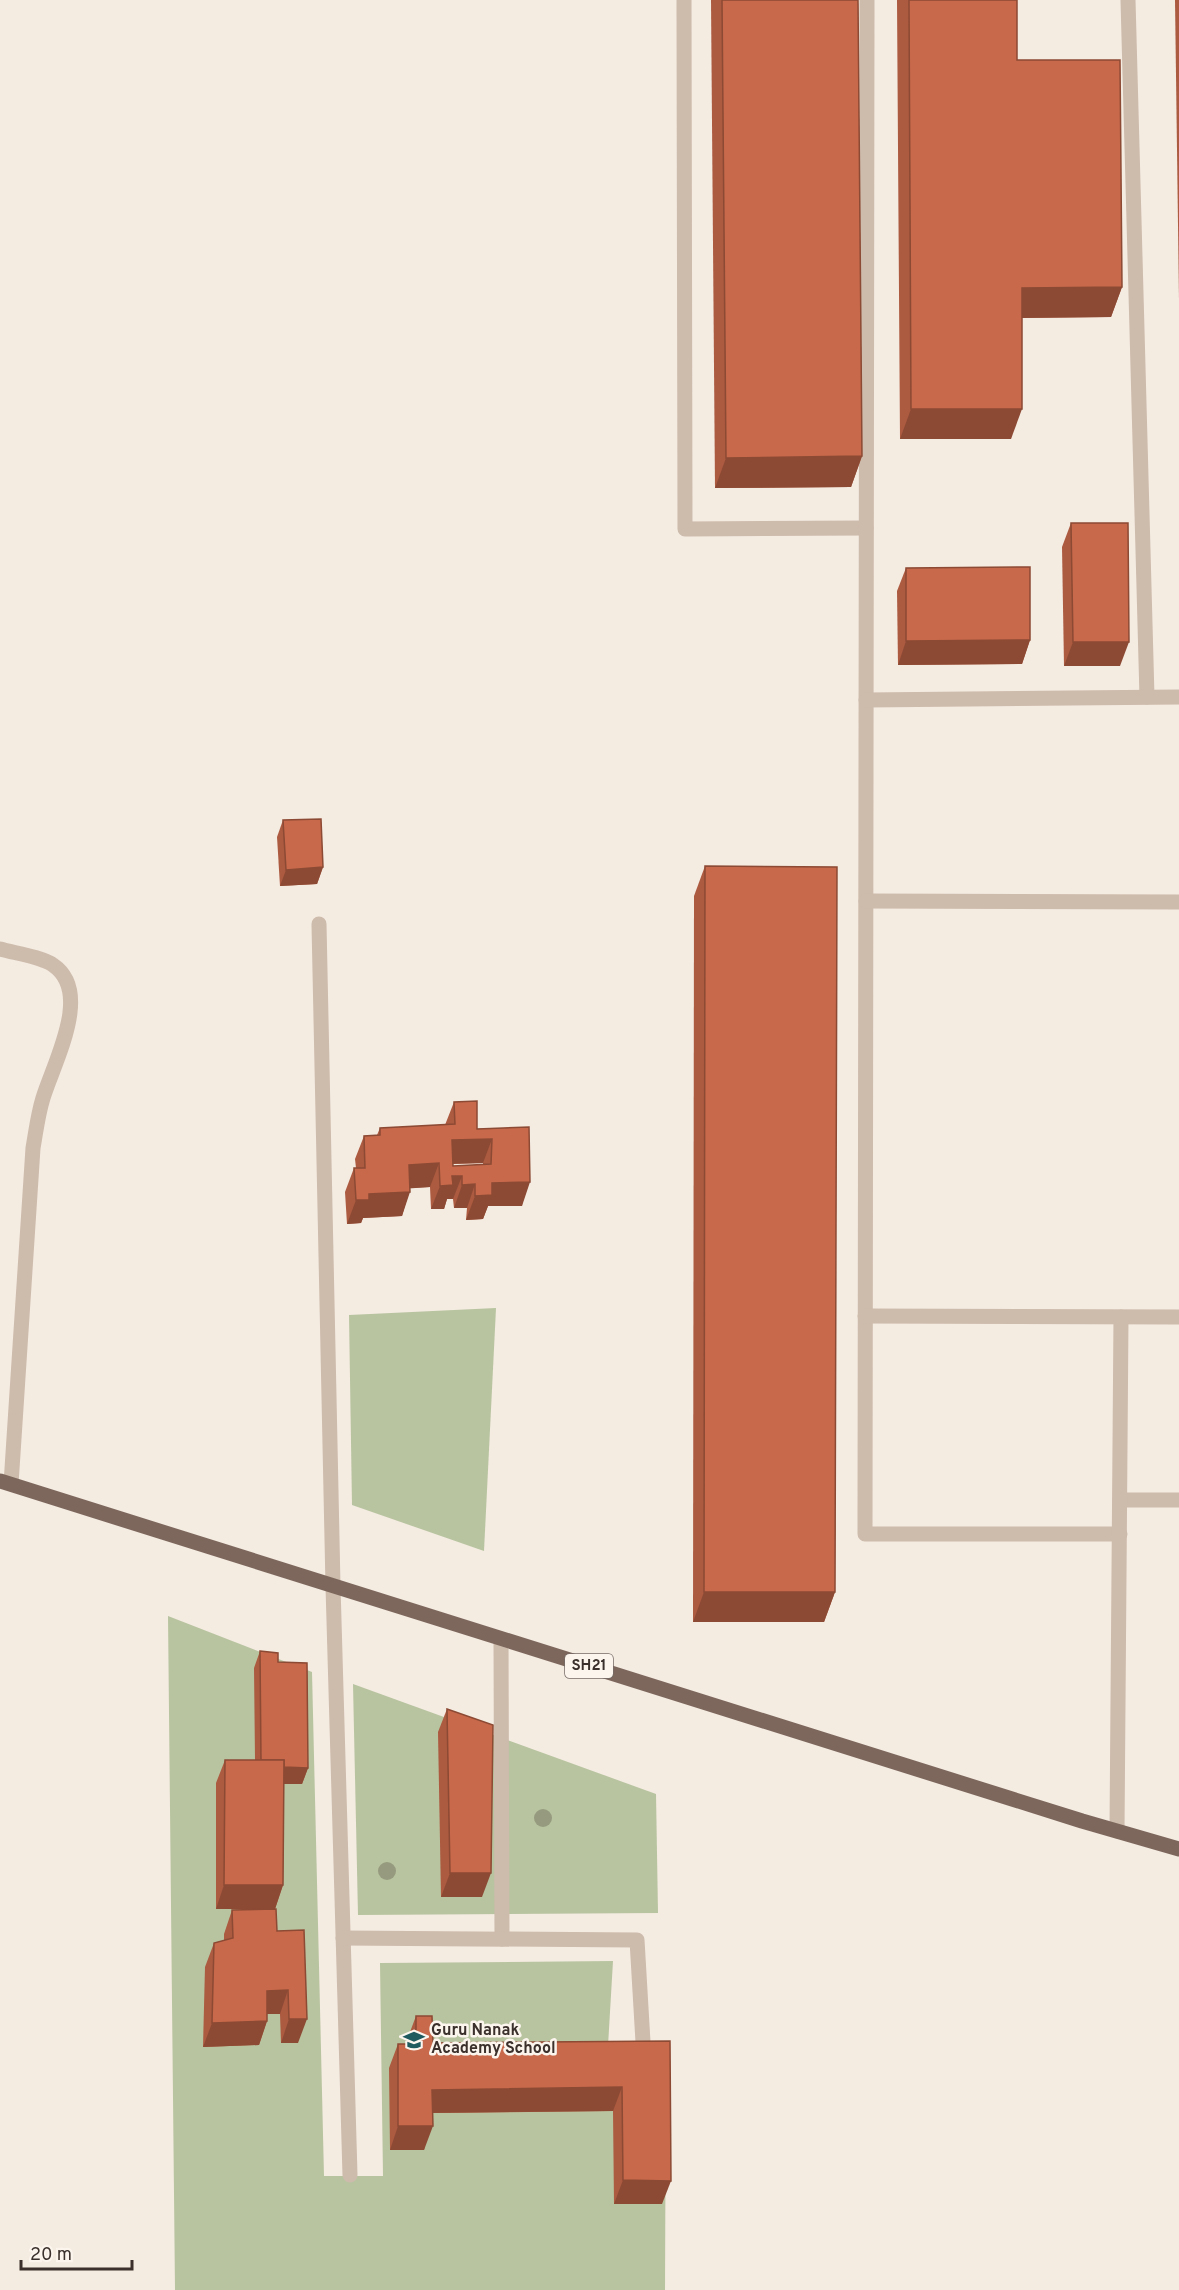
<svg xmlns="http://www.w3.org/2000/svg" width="1179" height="2290" viewBox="0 0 1179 2290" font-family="Overpass,sans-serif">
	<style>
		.green { fill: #b8c4a0 }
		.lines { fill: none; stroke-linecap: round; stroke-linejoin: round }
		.service { stroke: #cdbbac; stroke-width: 15 }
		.minor { stroke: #cdbbac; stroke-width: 15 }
		.primary { stroke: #7d675c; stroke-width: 15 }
		.tree { fill: #969b7f }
		.wall { fill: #ac5a40; fill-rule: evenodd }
		.shaded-wall { fill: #8c4a34 }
		.building { fill: #c8694b; stroke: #8c4a34; stroke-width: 1.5; fill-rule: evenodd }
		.labels { text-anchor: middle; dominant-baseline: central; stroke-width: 5; stroke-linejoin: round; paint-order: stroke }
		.shield { fill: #fbf5ee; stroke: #756b66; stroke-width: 1.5 }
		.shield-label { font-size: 15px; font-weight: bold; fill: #3b302b }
		.poi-label { font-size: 16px; font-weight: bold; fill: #3b302b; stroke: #fbf5ee; text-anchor: start }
	</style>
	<rect width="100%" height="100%" fill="#f4ebe1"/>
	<g class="green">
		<path d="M496,1308L484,1551L352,1505L349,1315Z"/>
		<path d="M168,1616L312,1672L324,2176H383L380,1963L613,1961L608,2046L666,2044L665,2290H175Z"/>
		<path d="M353,1684L656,1794L658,1913L358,1915Z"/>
	</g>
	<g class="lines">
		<g class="service">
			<path d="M684,0L685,529L866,528"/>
			<path d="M867,0L865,1534H1120"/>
			<path d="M1128,0L1147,697"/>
			<path d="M866,700L1179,697"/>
			<path d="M866,901L1179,902"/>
			<path d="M319,924L333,1586"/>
			<path d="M0,949C14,953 42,957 53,965C93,992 54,1062 43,1098C38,1114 36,1131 33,1148L11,1484"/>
			<path d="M865,1316L1179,1317"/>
			<path d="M1120,1500H1179"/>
			<path d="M1117,1831L1121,1317"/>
		</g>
		<g class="minor">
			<path d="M333,1586L350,2175"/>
			<path d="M501,1639L502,1939"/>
			<path d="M343,1938L637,1940L644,2059"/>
		</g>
		<path class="primary" d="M0,1481L1082,1821L1179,1849"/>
	</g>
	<g class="tree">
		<circle cx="543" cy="1818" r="9"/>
		<circle cx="387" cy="1871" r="9"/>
	</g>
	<g class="wall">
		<path d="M711,0H858L862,456L851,487L715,488Z"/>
		<path d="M897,0H1017V60L1122,287L1111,317L1022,318L1011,439H900Z"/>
		<path d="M1175,0H1179V299Z"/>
		<path d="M1071,523L1120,666H1064L1062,547Z"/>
		<path d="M906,568L1030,640L1022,664L898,665L897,591Z"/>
		<path d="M283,820L323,867L317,884L280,886L277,837Z"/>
		<path d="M705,866L835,1592L824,1622H693L694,896Z"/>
		<path d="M454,1102L477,1129L529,1127L522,1206H488L483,1219L466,1220L467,1208H454L453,1199H447L444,1209H431L430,1187L410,1188L402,1216L363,1218L361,1223L347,1224L345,1192L354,1168H356L355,1159L364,1136L377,1135L380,1128L445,1125ZM483,1163V1165L453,1166V1164Z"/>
		<path d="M260,1651L278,1662L308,1768L302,1784H284L283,1885L275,1909L277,1931L298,2043H281L280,2014H267V2021L259,2045L203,2047L205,1967L214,1943L224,1941V1934L232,1910L259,1909H216V1783L225,1760H255L254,1668Z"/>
		<path d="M447,1709L482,1897H441L438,1732Z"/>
		<path d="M416,2016L433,2043L670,2041L662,2204H614L613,2111L433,2113L424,2150H390L389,2068L398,2044H407V2040Z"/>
	</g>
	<g class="shaded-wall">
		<path d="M1122,287L1111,317L1011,318L1022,288Z"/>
		<path d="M911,409H1022L1011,439H900Z"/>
		<path d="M862,456L851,487L715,488L726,458Z"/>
		<path d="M1030,640L1022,664L898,665L906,641Z"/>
		<path d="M1073,642H1129L1120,666H1064Z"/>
		<path d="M323,867L317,884L280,886L286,870Z"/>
		<path d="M492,1139L483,1163L444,1164L452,1140Z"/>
		<path d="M439,1163L430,1187L401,1189L409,1165Z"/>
		<path d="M452,1176H462L453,1199H447L444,1209H431L440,1186Z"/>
		<path d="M530,1182L522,1206H488L483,1219L466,1220L475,1196L492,1183Z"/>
		<path d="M475,1184L467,1208H454L462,1185Z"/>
		<path d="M410,1192L402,1216L363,1218L361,1223L347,1224L356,1200L369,1194Z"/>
		<path d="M704,1592H835L824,1622H693Z"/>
		<path d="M261,1767L308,1768L302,1784H255Z"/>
		<path d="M450,1873H491L482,1897H441Z"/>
		<path d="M224,1885H283L275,1909H216Z"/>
		<path d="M288,1990L280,2014H258L267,1991Z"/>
		<path d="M289,2019H307L298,2043H281Z"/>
		<path d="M267,2021L259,2045L203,2047L212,2023Z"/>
		<path d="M622,2087L613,2111L423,2113L432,2090Z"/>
		<path d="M398,2126H433L424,2150H390Z"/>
		<path d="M623,2180L671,2181L662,2204H614Z"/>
	</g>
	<g class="building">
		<path d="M722,0H858L862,456L726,458Z"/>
		<path d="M909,0H1017V60H1120L1122,287L1022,288V409H911Z"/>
		<path d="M1071,523H1128L1129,642H1073Z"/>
		<path d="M1030,567V640L906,641V568Z"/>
		<path d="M321,819L323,867L286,870L283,820Z"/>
		<path d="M705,866L837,867L835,1592H704Z"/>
		<path d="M477,1101V1129L529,1127L530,1182L492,1183V1195L475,1196V1184L462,1185V1176H452L453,1185L440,1186L439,1163L409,1165L410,1192L369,1194V1200H356L354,1168H365L364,1136L380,1135V1128L455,1124L454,1102ZM492,1139L491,1164L453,1166L452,1140Z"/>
		<path d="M260,1651L278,1653V1662L307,1663L308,1768L284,1767V1760H261Z"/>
		<path d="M447,1709L493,1725L491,1873H450Z"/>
		<path d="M225,1760H284L283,1885H224Z"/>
		<path d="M276,1909L277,1931L304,1930L307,2019H289L288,1990L267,1991V2021L212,2023L214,1943L233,1938L232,1910Z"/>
		<path d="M416,2016H432L433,2043L670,2041L671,2181L623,2180L622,2087L432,2090L433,2126H398V2044H416Z"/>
	</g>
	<defs>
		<symbol id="school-bare" viewBox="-9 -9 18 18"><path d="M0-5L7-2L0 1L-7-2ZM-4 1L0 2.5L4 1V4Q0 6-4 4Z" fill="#1f5a5e" stroke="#fbf5ee" stroke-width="2.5" paint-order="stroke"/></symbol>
	</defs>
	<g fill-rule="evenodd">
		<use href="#school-bare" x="399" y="2025" width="30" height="30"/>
	</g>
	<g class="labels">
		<rect class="shield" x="565" y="1654" width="48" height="24" rx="4.5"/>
		<g class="shield-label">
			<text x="589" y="1666">SH21</text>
		</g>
		<g class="poi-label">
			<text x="431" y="2031">Guru Nanak<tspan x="431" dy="18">Academy School</tspan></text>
		</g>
	</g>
	<path d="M21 2260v9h111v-9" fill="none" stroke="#3b302b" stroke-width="3"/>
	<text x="30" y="2260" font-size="18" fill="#3b302b" stroke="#fbf5ee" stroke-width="4.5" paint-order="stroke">20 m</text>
</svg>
